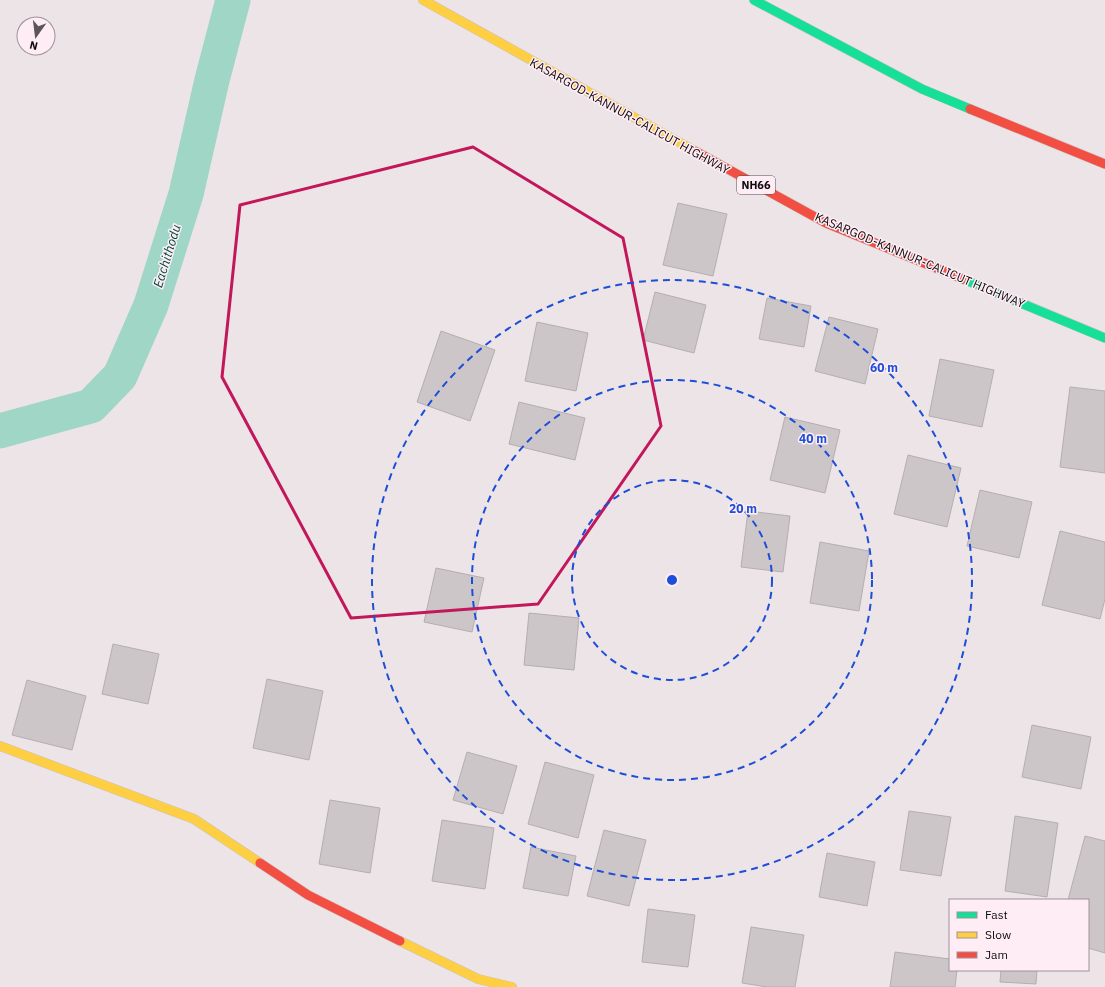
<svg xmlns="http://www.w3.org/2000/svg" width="1105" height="987" viewBox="0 0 1105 987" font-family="'IBM Plex Sans',sans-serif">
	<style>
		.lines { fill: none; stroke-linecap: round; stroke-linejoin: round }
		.canal { stroke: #9fd6c5; stroke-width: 35 }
		.building { fill: #cdc6c9; stroke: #b5aeb1 }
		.fast-casing { stroke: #c8c1c4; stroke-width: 10 }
		.slow-casing { stroke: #c8c1c4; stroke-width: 10 }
		.jam-casing { stroke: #c8c1c4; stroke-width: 10 }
		.fast { stroke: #16e098; stroke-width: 9 }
		.slow { stroke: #ffcf43; stroke-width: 9 }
		.jam { stroke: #f24e42; stroke-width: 9 }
		.marked { fill: none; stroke: #c2185b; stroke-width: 3; stroke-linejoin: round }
		.ring { fill: none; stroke: #1d4ed8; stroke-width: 2; stroke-dasharray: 7 5 }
		.labels { text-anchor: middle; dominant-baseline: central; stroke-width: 3; stroke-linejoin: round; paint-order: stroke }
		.shield { fill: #ffedf5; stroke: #574e52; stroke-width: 1 }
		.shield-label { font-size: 11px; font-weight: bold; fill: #0f0a0c }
		.street-label { font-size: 12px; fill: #0f0a0c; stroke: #ffedf5 }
		.water-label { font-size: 13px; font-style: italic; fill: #004b3a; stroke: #ffedf5 }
		.centre { fill: #1d4ed8; stroke: #ffedf5; stroke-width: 2 }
		.ring-label { font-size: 12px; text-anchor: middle; font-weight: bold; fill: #1d4ed8; stroke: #ffedf5; stroke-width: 3; stroke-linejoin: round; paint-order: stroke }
	</style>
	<rect width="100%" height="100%" fill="#ede4e8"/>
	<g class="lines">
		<path class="canal" d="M0,431L91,406L120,376L151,305L186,194L212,80L233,0"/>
	</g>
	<g class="building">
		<path d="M678,203L727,214L713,276L663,265Z"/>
		<path d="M655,292L706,305L694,353L643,340Z"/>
		<path d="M767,298L811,306L804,347L759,339Z"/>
		<path d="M829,317L878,329L865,384L815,371Z"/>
		<path d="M537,322L588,333L576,391L525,381Z"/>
		<path d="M441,331L495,350L470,421L417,402Z"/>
		<path d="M940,359L994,370L982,427L929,416Z"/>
		<path d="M1070,387L1105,391V473L1060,467Z"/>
		<path d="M519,402L585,418L575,460L509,444Z"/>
		<path d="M785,417L840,430L825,493L770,480Z"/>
		<path d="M908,455L961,468L947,527L894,514Z"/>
		<path d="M980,490L1032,502L1019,558L967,546Z"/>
		<path d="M748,511L790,516L783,572L741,567Z"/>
		<path d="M1060,531L1105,542V599L1100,619L1042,605Z"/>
		<path d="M820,542L869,551L859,611L810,603Z"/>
		<path d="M436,568L484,578L472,632L424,622Z"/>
		<path d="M529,613L579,618L574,670L524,665Z"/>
		<path d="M113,644L159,654L148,704L102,694Z"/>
		<path d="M267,679L323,691L309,760L253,748Z"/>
		<path d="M27,680L86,696L72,750L12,735Z"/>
		<path d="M1032,725L1091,737L1081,789L1022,777Z"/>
		<path d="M467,752L517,766L503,814L453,800Z"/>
		<path d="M545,762L594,775L578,838L528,824Z"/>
		<path d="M330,800L380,808L370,873L319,864Z"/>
		<path d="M909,811L951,817L941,876L900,870Z"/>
		<path d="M1015,816L1058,823L1047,897L1005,891Z"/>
		<path d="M442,820L494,828L485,889L432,881Z"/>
		<path d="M604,830L646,840L629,906L587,896Z"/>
		<path d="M1085,836L1105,841V953L1088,948V900H1068Z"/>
		<path d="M531,847L576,856L568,896L523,888Z"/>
		<path d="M827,853L875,862L867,906L819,897Z"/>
		<path d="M648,909L695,915L688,967L642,962Z"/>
		<path d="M751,927L804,935L795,987H767L742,983Z"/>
		<path d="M895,952L950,959V970H957L955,987H890Z"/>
		<path d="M1001,970H1037L1036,984L1000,982Z"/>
	</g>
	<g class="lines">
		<defs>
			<g id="fast">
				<path d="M754,0L922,89L970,109"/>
				<path d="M963,279L1105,338"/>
			</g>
			<g id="slow">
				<path d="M423,0L695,151"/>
				<path d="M0,746L194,819L260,863"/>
				<path d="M400,941L478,979L512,987"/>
			</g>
			<g id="jam">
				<path d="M970,109L1105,164"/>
				<path d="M695,151L826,223L963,279"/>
				<path d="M260,863L308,895L400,941"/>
			</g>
		</defs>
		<use href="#fast" class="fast-casing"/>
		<use href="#slow" class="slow-casing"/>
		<use href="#jam" class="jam-casing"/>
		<use href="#fast" class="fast"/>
		<use href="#slow" class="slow"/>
		<use href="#jam" class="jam"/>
	</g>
	<path class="marked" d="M473,147L623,238L661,426L538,604L351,618L222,377L240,205Z"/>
	<g class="ring">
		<circle cx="672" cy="580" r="100"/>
		<circle cx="672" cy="580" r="200"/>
		<circle cx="672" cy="580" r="300"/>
	</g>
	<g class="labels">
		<rect class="shield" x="737" y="176" width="38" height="18" rx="3"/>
		<g class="shield-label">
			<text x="756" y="185">NH66</text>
		</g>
		<g class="street-label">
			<text transform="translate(630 116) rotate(29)">KASARGOD-KANNUR-CALICUT HIGHWAY</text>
			<text transform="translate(920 260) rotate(23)">KASARGOD-KANNUR-CALICUT HIGHWAY</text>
		</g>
		<g class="water-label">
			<text transform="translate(167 256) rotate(-73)">Eachithodu</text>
		</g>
	</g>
	<circle cx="672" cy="580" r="6" class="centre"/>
	<g class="ring-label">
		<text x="884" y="372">60 m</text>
		<text x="813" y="443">40 m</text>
		<text x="743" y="513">20 m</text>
	</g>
	<rect x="949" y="899" width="140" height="72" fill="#ffedf5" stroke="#9f9298"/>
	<rect x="957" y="912" width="20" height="6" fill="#16e098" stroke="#9f9298"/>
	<text x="985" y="919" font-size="12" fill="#0f0a0c">Fast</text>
	<rect x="957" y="932" width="20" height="6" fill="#ffcf43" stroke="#9f9298"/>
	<text x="985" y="939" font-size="12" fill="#0f0a0c">Slow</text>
	<rect x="957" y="952" width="20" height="6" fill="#f24e42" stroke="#9f9298"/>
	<text x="985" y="959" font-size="12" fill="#0f0a0c">Jam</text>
	<g transform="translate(36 36) rotate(194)"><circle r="19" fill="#ffedf5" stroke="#9f9298"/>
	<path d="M0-3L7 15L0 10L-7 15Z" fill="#5d5659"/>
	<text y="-6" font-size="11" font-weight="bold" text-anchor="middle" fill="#0f0a0c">N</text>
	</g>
</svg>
